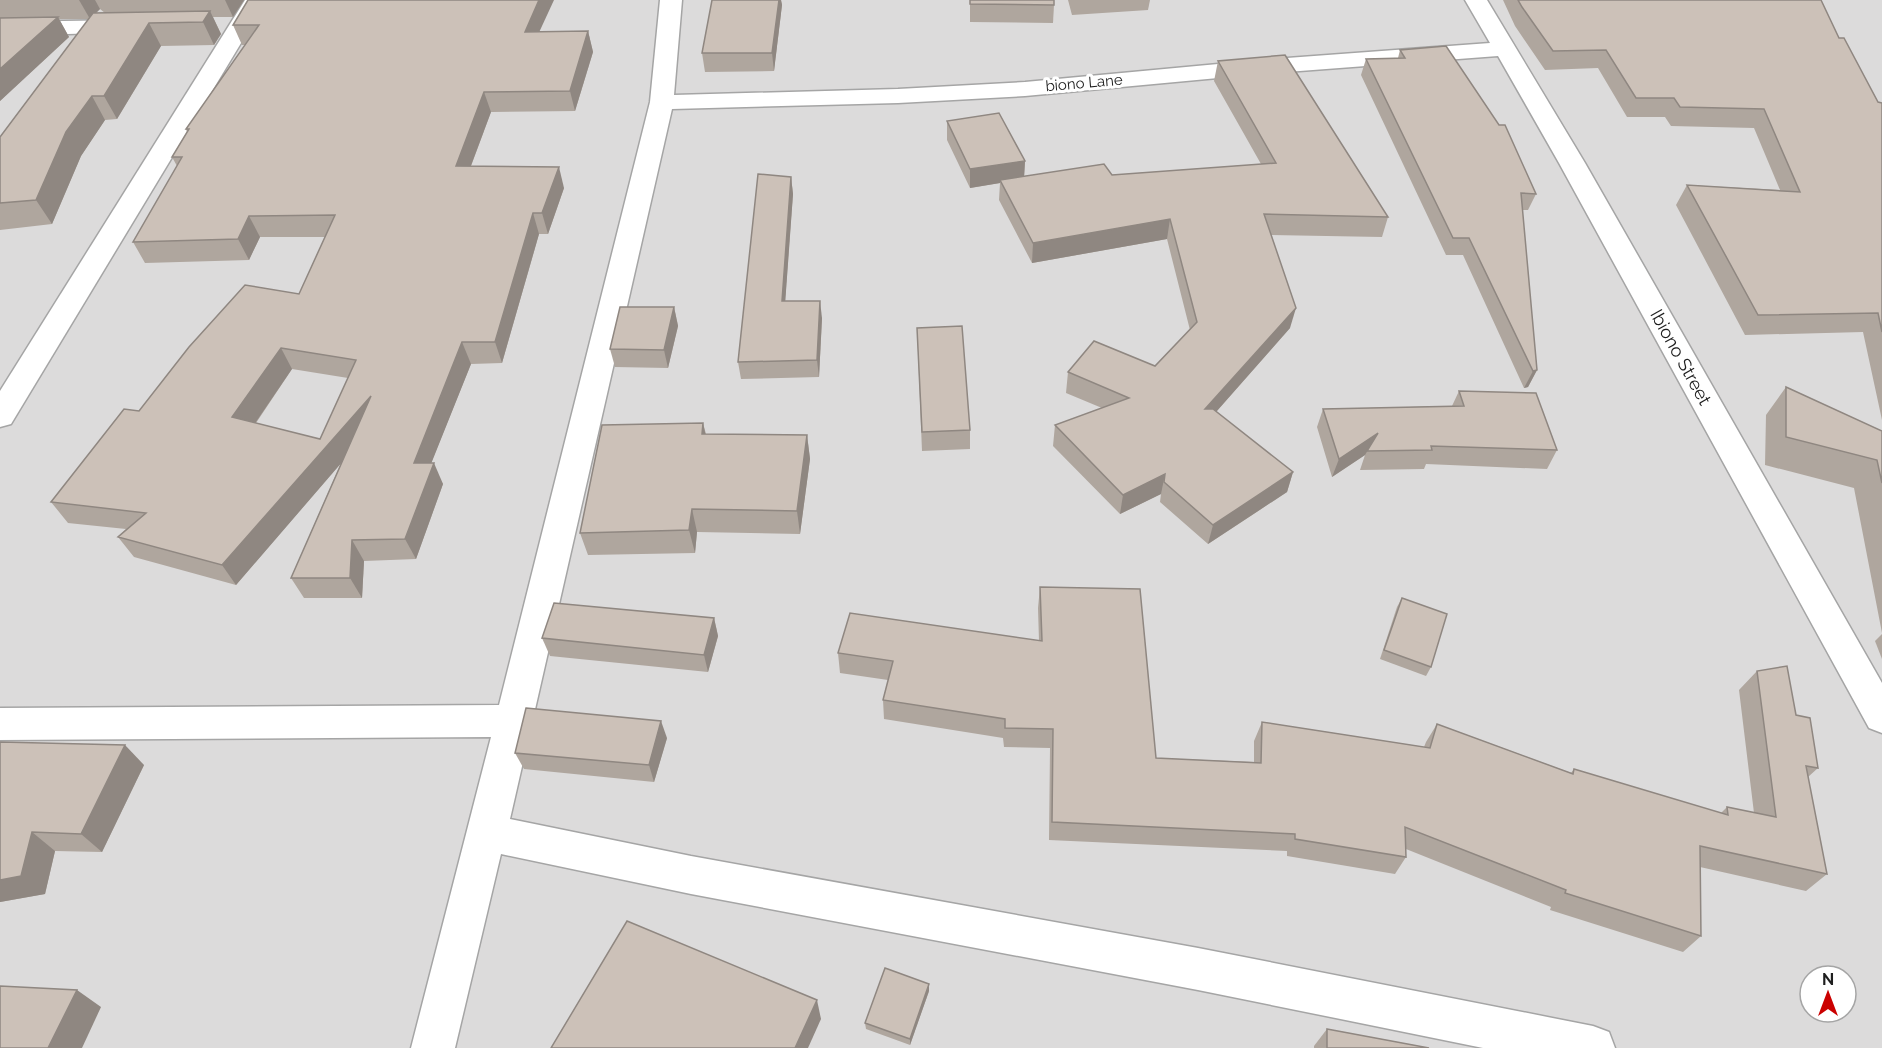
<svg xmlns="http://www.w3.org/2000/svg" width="1882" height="1048" viewBox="0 0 1882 1048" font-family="Raleway,sans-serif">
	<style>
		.residential { fill: #dcdbdb; fill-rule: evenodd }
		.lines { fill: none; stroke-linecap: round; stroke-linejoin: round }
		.street-casing { stroke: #a5a5a5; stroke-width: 3 }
		.street { fill: #fff; fill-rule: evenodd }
		.wall { fill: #afa69e; fill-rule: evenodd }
		.shaded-wall { fill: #8f8781 }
		.building { fill: #ccc1b8; stroke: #8f8781; stroke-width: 1.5; fill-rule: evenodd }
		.labels { text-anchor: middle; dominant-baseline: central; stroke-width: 6; stroke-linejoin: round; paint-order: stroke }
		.far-street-label { font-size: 15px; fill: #1e1e1e; stroke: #fff }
		.street-label { font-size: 18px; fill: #1e1e1e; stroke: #fff }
	</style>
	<rect width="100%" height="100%" fill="#f0ebe3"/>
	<path class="residential" d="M0,0H1882V1048H0ZM1810,976H1846V1012H1810Z"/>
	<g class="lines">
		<defs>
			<g id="street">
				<path d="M245,0H267L11,424L0,427V391Z"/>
				<path d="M660,0H682L674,95L898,89L1025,82L1261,60L1490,43L1465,0H1487L1585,163L1882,683V733L1869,728L1559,163L1498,56L1261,74L1025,96L898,103L672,109L510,819L691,856L1198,948L1593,1026L1609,1032L1615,1048H1483L1198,990L691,894L501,854L455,1048H411L491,737L0,740V708L499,705L650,102Z"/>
				<path d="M127,20L135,22L138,27L135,32L0,36V22Z"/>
			</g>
		</defs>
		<use href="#street" class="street-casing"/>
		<use href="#street" class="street"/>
	</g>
	<g class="wall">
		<path d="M0,0H244L233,17H213L221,34L214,45L161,46L117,119L105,120L81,156L52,224L0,230V137L89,19H59L69,37L0,101ZM100,9L105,13H96Z"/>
		<path d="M248,0L539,32L588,31L593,52L575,111L491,112L471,166L564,188L548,234H539L502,363L471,364L431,463L443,484L416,559L364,561L362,598H304L291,578L341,463L236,585L134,557L118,537L126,529L68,523L51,502L139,411L299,294L325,237H260L249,260L145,263L133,242L177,166L172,157L187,132L186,129L245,45H242L233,25ZM292,369L348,378L320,439L256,423Z"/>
		<path d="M712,0H781L782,5L774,71L705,72L702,53Z"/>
		<path d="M970,0L1054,5L1053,23L970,22Z"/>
		<path d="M1068,0H1150L1148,10L1072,15Z"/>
		<path d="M1503,0H1821L1839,38L1878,102L1882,103V420L1863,332L1745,335L1676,205L1687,185L1780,190L1754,128L1671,126L1665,117H1627L1598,68L1545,70L1515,26Z"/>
		<path d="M1400,50L1536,194L1528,210H1522L1537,370L1528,387L1524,388L1463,255H1446L1361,75L1366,59L1398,58Z"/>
		<path d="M1218,61L1388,217L1382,237L1271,235L1290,328L1216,412L1293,472L1287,492L1208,544L1160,502L1161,494L1120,514L1053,446L1055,425L1102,408L1066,393L1068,372L1155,366L1190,330L1167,239L1032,263L999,200L1000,183L970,188L947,140V121L1025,161L1024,176L1112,175L1261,164L1214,81Z"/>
		<path d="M791,177L793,194L785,301L822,318L819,377L741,379L738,362Z"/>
		<path d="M674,307L678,326L668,368L615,367L610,349Z"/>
		<path d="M917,328L970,430V449L922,451Z"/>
		<path d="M1786,387L1882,431V633L1854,488L1765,465L1766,415Z"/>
		<path d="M1459,391L1557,450L1547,469L1426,464L1424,469L1360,470L1365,455L1332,477L1317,427L1323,409L1452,406Z"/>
		<path d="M703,423L706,434L807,435L810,459L800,534L697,532L695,553L588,555L580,533Z"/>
		<path d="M1040,587L1156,758L1254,762V741L1262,722L1424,747L1426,742L1437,724L1571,773L1574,769L1721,813L1727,807L1754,813L1739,690L1757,671L1796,715L1818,768L1808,777L1827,874L1806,891L1700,867L1701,936L1683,952L1550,910L1551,907L1406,849V857L1395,874L1287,856V851L1049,840L1050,748L1004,747L1003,738L884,719L883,700L888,680L840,673L838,653L1039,641L1038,608Z"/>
		<path d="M1402,598L1431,667L1426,676L1380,659L1397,607Z"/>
		<path d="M714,618L718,636L708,672L550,656L542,638Z"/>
		<path d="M1882,634V659L1875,641Z"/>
		<path d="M667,738L654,782L524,769L515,753Z"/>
		<path d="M0,742L144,765L102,852L55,851L45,894L0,902Z"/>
		<path d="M929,991L910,1045L866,1029L865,1023Z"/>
		<path d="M1327,1029L1429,1048H1314V1046Z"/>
	</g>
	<g class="shaded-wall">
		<path d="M79,0H95L100,9L90,19Z"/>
		<path d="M225,0H244L233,17Z"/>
		<path d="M539,0H554L530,52L525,32Z"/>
		<path d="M779,0H781L782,5L774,71L772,53Z"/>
		<path d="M210,11L221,34L214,45L203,22Z"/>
		<path d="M58,17L69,37L0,101V69Z"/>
		<path d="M149,23L161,46L117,119L104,96Z"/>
		<path d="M588,31L593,52L575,111L570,91Z"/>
		<path d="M484,92L491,112L463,187L456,166Z"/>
		<path d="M92,96L105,120L81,156L52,224L36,200L66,132Z"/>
		<path d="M1025,161L1024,179L1000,180V183L970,188V169Z"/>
		<path d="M559,167L564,188L548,234L542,213Z"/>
		<path d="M791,177L793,194L784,319L782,301Z"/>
		<path d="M533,213L539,234L502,363L495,342Z"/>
		<path d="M249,216L260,237L249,260L238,239Z"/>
		<path d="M1170,219L1167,239L1032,263L1033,243Z"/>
		<path d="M820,301L822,318L819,377L817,360Z"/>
		<path d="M674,307L678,326L668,368L664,350Z"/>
		<path d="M1296,308L1290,328L1201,429L1205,409Z"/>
		<path d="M462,342L471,364L423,484L414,463Z"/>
		<path d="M281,348L292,369L245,438L232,417Z"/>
		<path d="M1537,370L1528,387L1524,388L1533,371Z"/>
		<path d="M371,396L381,417L236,585L222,565Z"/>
		<path d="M703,423L708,446L702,434Z"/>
		<path d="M1378,433L1365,455L1332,477L1339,459Z"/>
		<path d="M807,435L810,459L800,534L797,511Z"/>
		<path d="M434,463L443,484L416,559L405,539Z"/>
		<path d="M1293,472L1287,492L1208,544L1213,525Z"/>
		<path d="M1165,474L1161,494L1120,514L1123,495Z"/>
		<path d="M692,509L697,532L695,553L689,530Z"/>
		<path d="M352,540L364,561L362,598L350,578Z"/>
		<path d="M714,618L718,636L708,672L704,655Z"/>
		<path d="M661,721L667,738L654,782L649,765Z"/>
		<path d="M125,745L144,765L102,852L81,834Z"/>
		<path d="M32,832L55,851L45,894L0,902V880Z"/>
		<path d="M929,984V991L910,1045V1039Z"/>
		<path d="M77,990L101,1007L82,1048H48Z"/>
		<path d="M817,1000L821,1019L808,1048H795Z"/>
	</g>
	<g class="building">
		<path d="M248,0H539L525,32L588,31L570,91L484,92L456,166L559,167L542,213H533L495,342H462L414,463H434L405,539L352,540L350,578H291L371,396L222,565L118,537L146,513L51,502L124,409L139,411L189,347L245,285L299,294L335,215L249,216L238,239L133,242L182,157H172L189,129H186L259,25H233ZM281,348L356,360L320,439L232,417Z"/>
		<path d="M712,0H779L772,53H702Z"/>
		<path d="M970,0H1054V5L970,4Z"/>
		<path d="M1518,0H1821L1839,38H1844L1878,102L1882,103V332L1878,313L1758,315L1687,185L1800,192L1764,109L1680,107L1674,98H1636L1606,50L1553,51L1522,7Z"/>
		<path d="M210,11L203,22L149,23L104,96H92L66,132L36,200L0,203V137L93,13Z"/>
		<path d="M58,17L0,69V18Z"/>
		<path d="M1446,46L1499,125H1505L1536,194L1521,193L1537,370L1533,371L1469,238H1453L1366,59L1405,58L1400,50Z"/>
		<path d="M1285,55L1388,217L1264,214L1296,308L1205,409H1213L1293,472L1213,525L1164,482L1165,474L1123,495L1055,425L1129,398L1068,372L1094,341L1155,366L1197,322L1170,219L1033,243L1000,180L1104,164L1112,175L1276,163L1218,61Z"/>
		<path d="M999,113L1025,161L970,169L947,121Z"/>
		<path d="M758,174L791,177L782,301H820L817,360L738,362Z"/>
		<path d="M620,307H674L664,350L610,349Z"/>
		<path d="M962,326L970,430L922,432L917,328Z"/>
		<path d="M1786,387L1882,431V483L1877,460L1786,437Z"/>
		<path d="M1459,391L1536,393L1557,450L1431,446L1432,450L1367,451L1378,433L1339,459L1323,409L1464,406Z"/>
		<path d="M703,423L702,434L807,435L797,511L692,509L689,530L580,533L602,425Z"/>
		<path d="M1040,587L1140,589L1156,758L1261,763L1262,722L1430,748L1437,724L1573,774L1574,769L1728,815L1727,807L1776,817L1757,671L1787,666L1796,715L1810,718L1818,768L1806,766L1827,874L1700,846L1701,936L1565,893L1566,890L1405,827L1406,857L1295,839V834L1052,822L1053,729L1005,728V719L883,700L893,661L838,653L850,613L1042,641Z"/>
		<path d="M1402,598L1447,614L1431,667L1384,650Z"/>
		<path d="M554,603L714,618L704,655L542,638Z"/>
		<path d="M526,708L661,721L649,765L515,753Z"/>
		<path d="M0,742L125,745L81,834L32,832L21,876L0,880Z"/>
		<path d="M627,921L817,1000L795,1048H551Z"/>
		<path d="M885,968L929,984L910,1039L865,1023Z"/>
		<path d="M0,986L77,990L48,1048H0Z"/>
		<path d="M1327,1029L1429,1048H1327Z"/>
	</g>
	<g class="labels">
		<g class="far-street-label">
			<text transform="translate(1084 83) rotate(-5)">biono Lane</text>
		</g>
		<g class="street-label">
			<text transform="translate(1681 357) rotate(61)">Ibiono Street</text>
		</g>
	</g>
	<g transform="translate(1828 994)"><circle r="28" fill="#ffffff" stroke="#a5a5a5" stroke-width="1.5"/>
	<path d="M0-4.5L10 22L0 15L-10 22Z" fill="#cb0100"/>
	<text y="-9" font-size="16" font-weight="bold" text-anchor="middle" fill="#1e1e1e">N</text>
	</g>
</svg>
